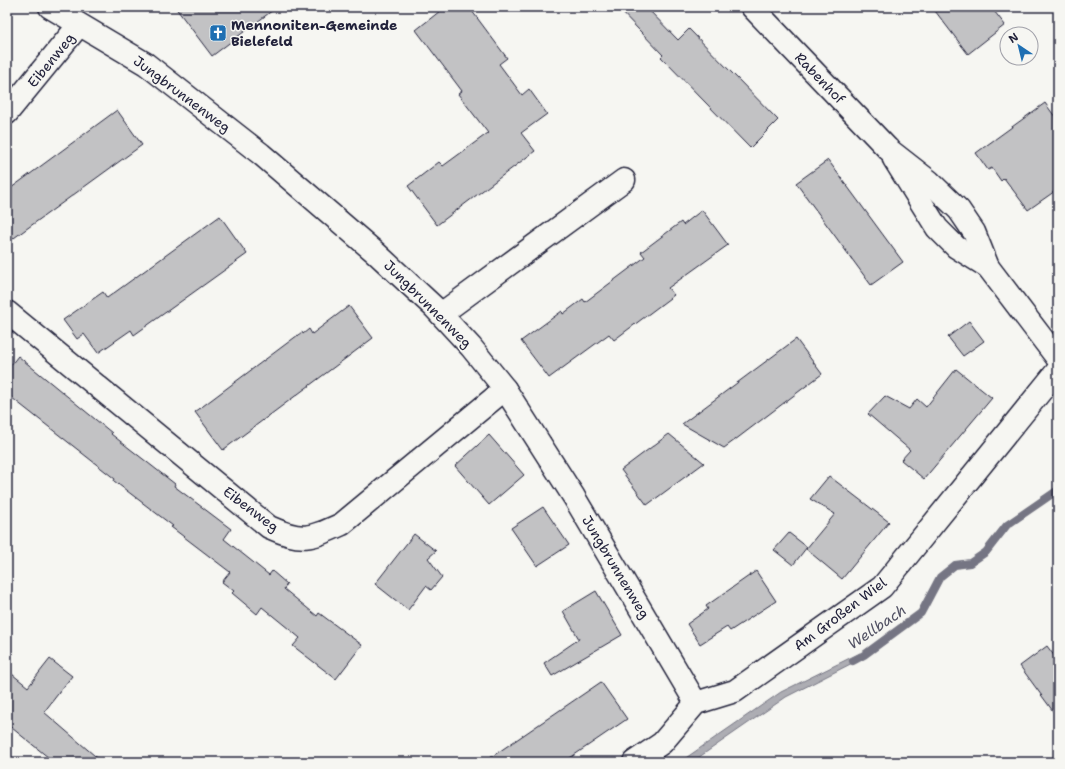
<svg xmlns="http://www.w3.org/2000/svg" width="1065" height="769" viewBox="0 0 1065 769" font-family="'Shantell Sans',sans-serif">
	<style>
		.water { fill: #adadb3; stroke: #757583 }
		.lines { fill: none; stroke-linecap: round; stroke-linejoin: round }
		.stream { stroke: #757583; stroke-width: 8 }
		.building { fill: #c2c2c4; stroke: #22223b }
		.minor-casing { stroke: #22223b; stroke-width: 25 }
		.minor { stroke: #f6f6f2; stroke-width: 22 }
		.labels { text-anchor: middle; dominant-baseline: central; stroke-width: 3; stroke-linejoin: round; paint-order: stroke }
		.poi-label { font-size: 14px; font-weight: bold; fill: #22223b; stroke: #f6f6f2; text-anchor: start }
		.street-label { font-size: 14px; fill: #22223b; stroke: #f6f6f2 }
		.water-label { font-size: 15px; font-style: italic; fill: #535365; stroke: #f6f6f2 }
	</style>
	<rect width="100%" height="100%" fill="#f6f6f2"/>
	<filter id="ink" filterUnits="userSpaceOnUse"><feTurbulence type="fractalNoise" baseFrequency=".025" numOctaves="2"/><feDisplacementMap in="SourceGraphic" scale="8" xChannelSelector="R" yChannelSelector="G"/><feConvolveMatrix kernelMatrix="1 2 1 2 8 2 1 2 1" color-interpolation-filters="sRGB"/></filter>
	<g filter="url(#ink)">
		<path class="water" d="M860,653L864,657L786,697L692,762H680L781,692Z"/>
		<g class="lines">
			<path class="stream" d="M853,661L864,655L921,613L940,577L955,565L970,563L986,552L1007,525L1058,490"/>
		</g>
		<g class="building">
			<path d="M175,7H277L212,56Z"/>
			<path d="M445,7H469L507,58L499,64L522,95L529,89L547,114L521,133L535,151L437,225L408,186L439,162L443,166L488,133L458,94L462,91L416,30Z"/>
			<path d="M617,7H646L678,40L689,29L778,120L750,148L661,57L663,55Z"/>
			<path d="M932,7H991L1005,25L968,54Z"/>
			<path d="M1045,103L1058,121V189L1028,210L1004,178L1001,181L992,168L988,170L976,153Z"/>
			<path d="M117,110L142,145L7,243V191Z"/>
			<path d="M828,160L903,262L871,285L796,183Z"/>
			<path d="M702,210L728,245L668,288L674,295L614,340L609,334L549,378L521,341L562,311L563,314L583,299L585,302L645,257L641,252L681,222L683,225Z"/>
			<path d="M220,216L247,254L134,335L131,330L98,353L84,334L77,339L63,320L103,292L107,298Z"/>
			<path d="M349,306L373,338L223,450L195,412L302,332L303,334L309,329L312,334Z"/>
			<path d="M969,321L984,341L963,356L948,337Z"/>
			<path d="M796,339L822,374L735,440L724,448L682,424Z"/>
			<path d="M18,356L112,433L111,434L175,484L174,486L231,529L224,539L269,575L272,571L287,584L284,589L317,616L319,613L362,645L336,679L293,646L300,638L262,607L257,614L232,593L234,591L222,582L230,572L171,527L173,526L114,481L115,479L7,394V370Z"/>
			<path d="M956,369L992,398L924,479L901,460L910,450L868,414L885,396L909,409L917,399L926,407Z"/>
			<path d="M669,434L704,463L647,505L621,470Z"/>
			<path d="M489,435L524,475L489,505L455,466Z"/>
			<path d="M829,476L889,522L842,579L806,549L835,514L810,499Z"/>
			<path d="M543,507L569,545L537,566L511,528Z"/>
			<path d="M789,533L807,547L793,565L774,550Z"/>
			<path d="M414,534L436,551L428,558L442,577L431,590L426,586L408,610L375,584Z"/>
			<path d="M756,571L776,601L730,631L727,627L700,644L687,624L708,609L706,606Z"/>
			<path d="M596,591L622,635L552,676L544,663L579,639L563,611Z"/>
			<path d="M1047,646L1058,661V718L1020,666Z"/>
			<path d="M50,659L72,676L44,712L102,762H54L7,724V670L28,687Z"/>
			<path d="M601,682L627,719L564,762H484Z"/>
		</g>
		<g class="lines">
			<defs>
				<g id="minor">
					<path d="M50,7L146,64L261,154L376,253L434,307L471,347L505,389L574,497L696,703"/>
					<path d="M752,7L888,149L929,181L959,210L974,232L988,267L1058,359"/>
					<path d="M7,113L79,25"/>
					<path d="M894,159L937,228L956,247L988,267"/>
					<path d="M7,312L269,527C303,542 309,539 342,524L505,389"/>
					<path d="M441,314L624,180"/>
					<path d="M634,762L662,743L696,703L735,691L882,587L1058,370"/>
				</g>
			</defs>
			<use href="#minor" class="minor-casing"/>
			<use href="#minor" class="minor"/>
		</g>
	</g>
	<defs>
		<symbol id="church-square" viewBox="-11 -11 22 22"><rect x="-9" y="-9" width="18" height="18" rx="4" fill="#1f6fb2" stroke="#f6f6f2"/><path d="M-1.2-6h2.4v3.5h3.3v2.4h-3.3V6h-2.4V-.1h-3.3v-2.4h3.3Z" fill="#fff"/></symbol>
	</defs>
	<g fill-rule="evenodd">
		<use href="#church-square" x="208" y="23" width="20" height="20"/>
	</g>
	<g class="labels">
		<g class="poi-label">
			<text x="231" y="25">Mennoniten-Gemeinde<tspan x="231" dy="16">Bielefeld</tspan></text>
		</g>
		<g class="street-label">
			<text transform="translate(51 60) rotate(-51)">Eibenweg</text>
			<text transform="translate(820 78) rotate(46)">Rabenhof</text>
			<text transform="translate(182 94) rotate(37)">Jungbrunnenweg</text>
			<text transform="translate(428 304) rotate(45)">Jungbrunnenweg</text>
			<text transform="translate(251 509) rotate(37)">Eibenweg</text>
			<text transform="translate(616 567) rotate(59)">Jungbrunnenweg</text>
			<text transform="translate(840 614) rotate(-37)">Am Großen Wiel</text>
		</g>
		<g class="water-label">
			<text transform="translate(877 627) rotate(-34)">Wellbach</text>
		</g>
	</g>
	<rect width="1065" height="769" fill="none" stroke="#f6f6f2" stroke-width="24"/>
	<rect x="12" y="12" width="1041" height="745" fill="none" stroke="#22223b" stroke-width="1.5" filter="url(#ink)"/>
	<g transform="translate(1019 46) rotate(325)"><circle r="19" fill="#f6f6f2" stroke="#a1a1a9"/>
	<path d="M0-3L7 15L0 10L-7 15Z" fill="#1f6fb2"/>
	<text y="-6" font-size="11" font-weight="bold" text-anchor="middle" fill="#22223b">N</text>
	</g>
</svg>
